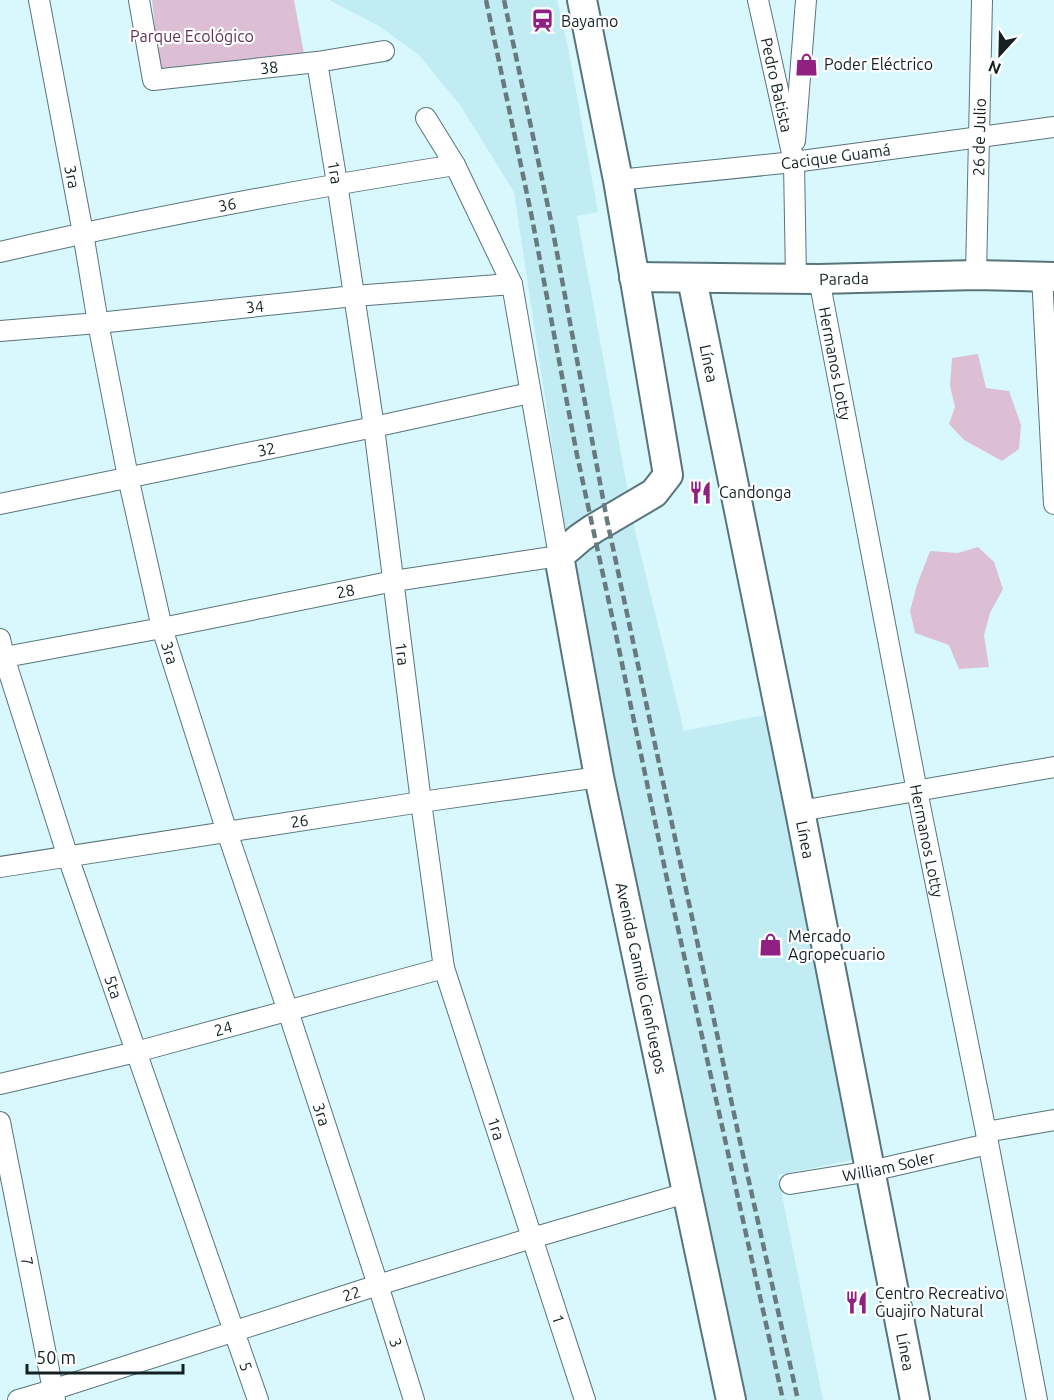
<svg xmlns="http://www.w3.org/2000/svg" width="1054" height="1400" viewBox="0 0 1054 1400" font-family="Ubuntu,sans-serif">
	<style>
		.built { fill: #c2ecf3 }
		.green { fill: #dcbfd5 }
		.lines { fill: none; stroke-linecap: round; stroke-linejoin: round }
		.street-casing { stroke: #58757b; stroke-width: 22 }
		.secondary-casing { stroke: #58757b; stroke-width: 32 }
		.street { stroke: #fff; stroke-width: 20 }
		.secondary { stroke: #fff; stroke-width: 28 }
		.rail { stroke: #677b7f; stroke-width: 4.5; stroke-dasharray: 9 4.5; stroke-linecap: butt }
		.labels { text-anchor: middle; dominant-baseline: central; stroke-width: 4.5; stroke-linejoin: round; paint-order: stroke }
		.poi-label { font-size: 16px; fill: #142022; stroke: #fff; text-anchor: start }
		.park-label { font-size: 16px; fill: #5e3156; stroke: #fff }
		.street-label { font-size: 16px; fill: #142022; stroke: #fff }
	</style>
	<rect width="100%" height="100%" fill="#d8f8fe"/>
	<path class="built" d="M329,0H557L568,47L598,212L577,216L636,535L684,731L764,715L857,1159L778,1175L823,1400H743L584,657L514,192L460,105L419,55L379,26Z"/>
	<g class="green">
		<path d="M152,0H294L305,59L160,75Z"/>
		<path d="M978,354L986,388L1009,391L1021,425L1019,449L1002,461L964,440L949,424L955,407L950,386L952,358Z"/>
		<path d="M978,547L994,562L1003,589L990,613L984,635L989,667L959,669L949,645L915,633L910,611L917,585L930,551L958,553Z"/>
	</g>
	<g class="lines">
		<defs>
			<g id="street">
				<path id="s1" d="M39,0L83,233L98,323L128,477L162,628L227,832L288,1011L378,1285L414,1400"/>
				<path id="s2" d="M139,0L153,80L317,62L384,51"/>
				<path id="s3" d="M758,0L794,162L796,279"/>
				<path id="s4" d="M317,62L337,183L374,427L421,802L444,968L585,1400"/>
				<path d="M795,141L806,0"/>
				<path id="s5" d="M618,180L794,162L1054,127"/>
				<path id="s6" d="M0,252C151,217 303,189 455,165"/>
				<path id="s7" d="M976,275L982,0"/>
				<path d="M1042,276L1054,504"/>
				<path id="s8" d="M819,279L917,791L986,1132L1037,1400"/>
				<path id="s9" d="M0,331L98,323L354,296L512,284"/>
				<path id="s10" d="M0,504L374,427L530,393"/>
				<path id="s11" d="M0,639L4,657L68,857L258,1400"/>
				<path id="s12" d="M0,658L162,628L394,581L559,556L512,284L455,165L426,118"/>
				<path d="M800,811L1054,767"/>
				<path id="s13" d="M0,867L421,802L599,777"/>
				<path id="s14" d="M0,1084L136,1052L444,968"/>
				<path id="s15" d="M0,1122L55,1400"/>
				<path d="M986,1132L1054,1120"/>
				<path id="s16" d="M790,1184L871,1171L988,1144"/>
				<path id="s17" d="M18,1400L52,1390L378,1285L532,1238L686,1193"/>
			</g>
			<g id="secondary">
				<path id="s18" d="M582,0L618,180L668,475L654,493L593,529L580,538L559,556L599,777L731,1400"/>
				<path id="s19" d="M634,277L819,279L976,275L1054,277"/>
				<path id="s20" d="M692,279L800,811L915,1400"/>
			</g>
		</defs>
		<use href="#street" class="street-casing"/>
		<use href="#secondary" class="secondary-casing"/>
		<use href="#street" class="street"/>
		<use href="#secondary" class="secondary"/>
		<g class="rail">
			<path d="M486,0L531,213L577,455L615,630L667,879L783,1400"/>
			<path d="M504,0L551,221L607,520L739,1137L798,1400"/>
		</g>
	</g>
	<defs>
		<symbol id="station-bare" viewBox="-9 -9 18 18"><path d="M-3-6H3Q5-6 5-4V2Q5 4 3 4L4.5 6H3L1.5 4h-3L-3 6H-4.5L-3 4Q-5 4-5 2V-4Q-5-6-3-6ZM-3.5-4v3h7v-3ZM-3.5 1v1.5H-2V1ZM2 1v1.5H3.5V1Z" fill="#902183" stroke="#fff" stroke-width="2.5" paint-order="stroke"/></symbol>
		<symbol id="shop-bare" viewBox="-9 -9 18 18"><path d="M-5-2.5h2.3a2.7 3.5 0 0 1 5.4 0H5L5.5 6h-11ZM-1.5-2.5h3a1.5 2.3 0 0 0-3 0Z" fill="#902183" stroke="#fff" stroke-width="2.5" paint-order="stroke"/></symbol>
		<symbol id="restaurant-bare" viewBox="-9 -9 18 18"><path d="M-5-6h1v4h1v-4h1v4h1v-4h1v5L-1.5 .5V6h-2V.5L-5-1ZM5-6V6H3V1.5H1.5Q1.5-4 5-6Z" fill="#902183" stroke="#fff" stroke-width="2.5" paint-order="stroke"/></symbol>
	</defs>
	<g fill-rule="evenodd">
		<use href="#station-bare" x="526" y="4" width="33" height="33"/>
		<use href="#shop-bare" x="790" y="48" width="33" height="33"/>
		<use href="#restaurant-bare" x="684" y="476" width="33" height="33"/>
		<use href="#shop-bare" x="754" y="928" width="33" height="33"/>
		<use href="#restaurant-bare" x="840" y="1286" width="33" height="33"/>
	</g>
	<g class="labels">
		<g class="poi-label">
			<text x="561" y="21">Bayamo</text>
			<text x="824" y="64">Poder Eléctrico</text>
			<text x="719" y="492">Candonga</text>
			<text x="788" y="936">Mercado<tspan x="788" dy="18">Agropecuario</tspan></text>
			<text x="875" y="1293">Centro Recreativo<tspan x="875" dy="18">Guajiro Natural</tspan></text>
		</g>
		<g class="park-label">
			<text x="192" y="36">Parque Ecológico</text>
		</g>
		<g class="street-label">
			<text stroke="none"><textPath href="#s2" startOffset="198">38</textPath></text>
			<text stroke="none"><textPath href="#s3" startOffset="87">Pedro Batista</textPath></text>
			<text stroke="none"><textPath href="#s7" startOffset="138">26 de Julio</textPath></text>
			<text stroke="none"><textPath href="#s5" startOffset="219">Cacique Guamá</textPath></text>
			<text stroke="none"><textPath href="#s4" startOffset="112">1ra</textPath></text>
			<text stroke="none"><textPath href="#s1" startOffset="180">3ra</textPath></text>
			<text stroke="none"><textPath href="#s6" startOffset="232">36</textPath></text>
			<text stroke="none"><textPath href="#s19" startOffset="210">Parada</textPath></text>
			<text stroke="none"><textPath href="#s9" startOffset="256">34</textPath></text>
			<text stroke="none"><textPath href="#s20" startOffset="86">Línea</textPath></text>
			<text stroke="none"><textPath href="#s8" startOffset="86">Hermanos Lotty</textPath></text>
			<text stroke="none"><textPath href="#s10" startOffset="272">32</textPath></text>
			<text stroke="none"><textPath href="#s12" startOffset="352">28</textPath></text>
			<text stroke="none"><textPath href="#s1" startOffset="666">3ra</textPath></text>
			<text stroke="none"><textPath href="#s4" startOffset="598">1ra</textPath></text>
			<text stroke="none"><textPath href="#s13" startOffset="303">26</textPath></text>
			<text stroke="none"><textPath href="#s20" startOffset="572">Línea</textPath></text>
			<text stroke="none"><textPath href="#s8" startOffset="572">Hermanos Lotty</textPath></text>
			<text stroke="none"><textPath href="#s18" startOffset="1050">Avenida Camilo Cienfuegos</textPath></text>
			<text stroke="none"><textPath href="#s11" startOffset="366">5ta</textPath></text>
			<text stroke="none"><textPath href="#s14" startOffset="230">24</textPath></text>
			<text stroke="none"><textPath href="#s1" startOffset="1152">3ra</textPath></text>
			<text stroke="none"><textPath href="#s4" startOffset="1084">1ra</textPath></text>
			<text stroke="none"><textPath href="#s16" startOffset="100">William Soler</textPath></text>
			<text stroke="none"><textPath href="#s15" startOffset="142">7</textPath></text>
			<text stroke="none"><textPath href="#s17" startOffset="350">22</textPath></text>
			<text stroke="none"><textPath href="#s4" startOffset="1284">1</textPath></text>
			<text stroke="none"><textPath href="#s1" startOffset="1392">3</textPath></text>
			<text stroke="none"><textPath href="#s20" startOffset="1094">Línea</textPath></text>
			<text stroke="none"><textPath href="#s11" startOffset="768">5</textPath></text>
		</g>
	</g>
	<g transform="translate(1000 54) rotate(202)" stroke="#ffffff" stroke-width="4.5" paint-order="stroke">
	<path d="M0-4.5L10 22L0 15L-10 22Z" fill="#142022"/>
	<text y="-9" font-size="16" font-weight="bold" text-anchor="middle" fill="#142022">N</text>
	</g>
	<path d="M27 1364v9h156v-9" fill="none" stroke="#142022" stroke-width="3"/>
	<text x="36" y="1364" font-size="18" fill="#142022" stroke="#ffffff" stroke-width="4.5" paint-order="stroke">50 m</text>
</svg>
